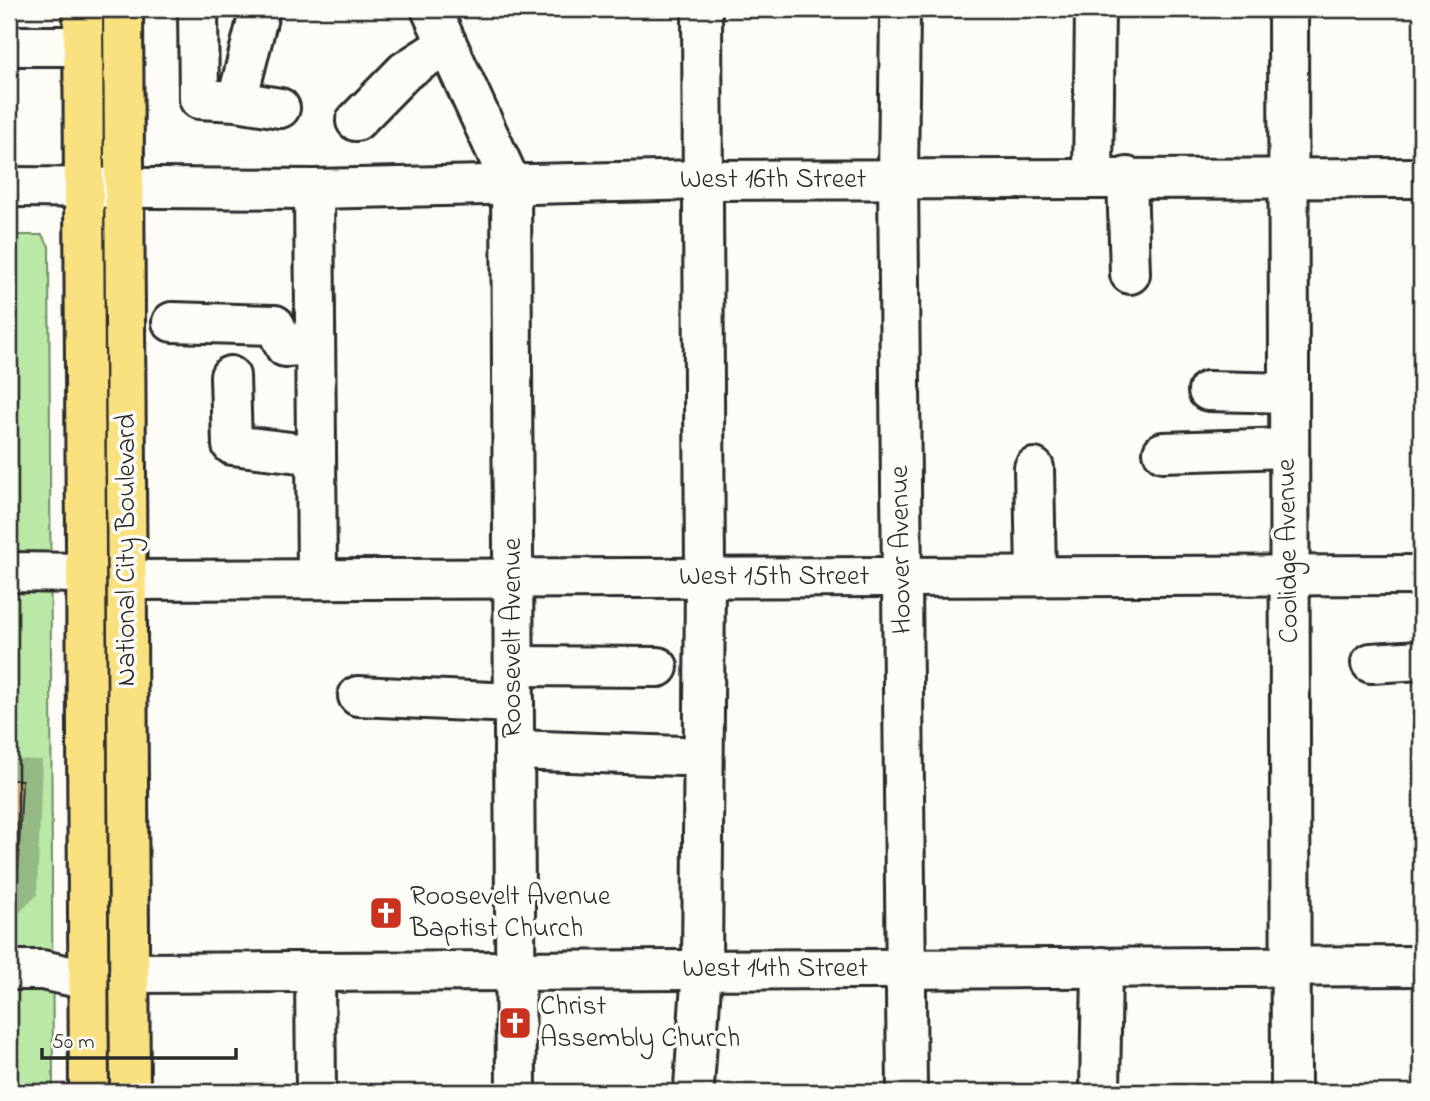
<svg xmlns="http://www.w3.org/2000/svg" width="1430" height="1101" viewBox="0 0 1430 1101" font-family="'Indie Flower',sans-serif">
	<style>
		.green { fill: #bae8a6; stroke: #728a68; stroke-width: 2 }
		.shadow { fill: #0003 }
		.building { fill: #cfb585; stroke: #2b2b2b; stroke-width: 2 }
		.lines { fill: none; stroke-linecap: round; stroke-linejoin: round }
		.minor-casing { stroke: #2b2b2b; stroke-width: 44 }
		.major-casing { stroke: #2b2b2b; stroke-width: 44 }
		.minor { stroke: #fdfcf7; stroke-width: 38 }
		.major { stroke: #fae180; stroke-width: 38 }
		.labels { text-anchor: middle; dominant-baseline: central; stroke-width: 7; stroke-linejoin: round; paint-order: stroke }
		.street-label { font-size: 28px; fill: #2b2b2b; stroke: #fdfcf7 }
		.poi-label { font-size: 28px; fill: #2b2b2b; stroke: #fdfcf7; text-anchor: start }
	</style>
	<rect width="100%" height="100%" fill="#fdfcf7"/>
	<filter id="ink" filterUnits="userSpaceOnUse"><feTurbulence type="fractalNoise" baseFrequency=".0143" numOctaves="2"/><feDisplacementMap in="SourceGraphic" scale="14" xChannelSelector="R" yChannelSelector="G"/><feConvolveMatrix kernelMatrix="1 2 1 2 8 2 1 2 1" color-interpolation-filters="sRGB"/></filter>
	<g filter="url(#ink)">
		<path class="green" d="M9,235H42L49,246L53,1092H9Z"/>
		<g class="shadow">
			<path d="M9,759L42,760L37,895L16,916H9Z"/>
			<path d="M1415,1088H1421V1092H1410Z"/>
		</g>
		<path class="building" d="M9,780H22L16,918H9Z"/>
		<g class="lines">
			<defs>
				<g id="minor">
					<path d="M198,9L199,99L237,101"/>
					<path d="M260,9L237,101L280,108"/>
					<path d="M431,9L511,184L516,1092"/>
					<path d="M900,9L898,180L907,1092"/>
					<path d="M1288,9L1291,1092"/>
					<path d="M9,46H83"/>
					<path d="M356,121L405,71L447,44"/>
					<path d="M1093,177L1095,9"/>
					<path d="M1127,177L1130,274"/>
					<path d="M9,187L314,189L702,180L1421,178"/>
					<path d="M314,189L317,579"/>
					<path d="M172,322L275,325L285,347L315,345"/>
					<path d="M230,376L232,445L316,455"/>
					<path d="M1208,391L1287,393"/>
					<path d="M1163,452L1287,448"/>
					<path d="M1034,468L1036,576"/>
					<path d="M9,572L86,573"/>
					<path d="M127,580L1421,575"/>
					<path d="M1371,663L1421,660"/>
					<path d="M514,666L658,667"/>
					<path d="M358,696L514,703"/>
					<path d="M514,750L681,756"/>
					<path d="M9,970H42L88,980"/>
					<path d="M315,972L316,1092"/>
					<path d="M129,973L1421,966"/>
					<path d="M694,1087L702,969L705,578L702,9"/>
					<path d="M1100,1092L1102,967"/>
				</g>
				<g id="major">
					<path d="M83,9L89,1092"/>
					<path d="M123,9L130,1092"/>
				</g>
			</defs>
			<use href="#minor" class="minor-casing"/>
			<use href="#major" class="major-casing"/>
			<use href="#minor" class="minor"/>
			<use href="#major" class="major"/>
		</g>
	</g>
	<defs>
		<symbol id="church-square" viewBox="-11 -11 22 22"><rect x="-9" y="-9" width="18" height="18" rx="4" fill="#c8321e" stroke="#fdfcf7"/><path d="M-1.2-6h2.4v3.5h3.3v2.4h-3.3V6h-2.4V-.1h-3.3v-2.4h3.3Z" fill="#fff"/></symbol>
	</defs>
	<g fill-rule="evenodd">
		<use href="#church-square" x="367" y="894" width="38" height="38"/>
		<use href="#church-square" x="496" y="1004" width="38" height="38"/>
	</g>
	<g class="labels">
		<g class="street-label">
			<text x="773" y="180">West 16th Street</text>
			<text transform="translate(127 550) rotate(-90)">National City Boulevard</text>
			<text transform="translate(902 550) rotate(-91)">Hoover Avenue</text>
			<text transform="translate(1289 551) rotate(-91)">Coolidge Avenue</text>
			<text x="774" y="577">West 15th Street</text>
			<text transform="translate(513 638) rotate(-90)">Roosevelt Avenue</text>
			<text x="775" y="969">West 14th Street</text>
		</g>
		<g class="poi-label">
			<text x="410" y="897">Roosevelt Avenue<tspan x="410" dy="32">Baptist Church</tspan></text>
			<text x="540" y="1007">Christ<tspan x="540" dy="32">Assembly Church</tspan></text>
		</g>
	</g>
	<rect width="1430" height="1101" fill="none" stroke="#fdfcf7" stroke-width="35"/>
	<rect x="18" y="18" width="1395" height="1066" fill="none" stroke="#2b2b2b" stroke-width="2.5" filter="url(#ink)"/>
	<path d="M42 1048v10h194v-10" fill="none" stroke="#2b2b2b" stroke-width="3.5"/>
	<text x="52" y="1048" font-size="21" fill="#2b2b2b" stroke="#fdfcf7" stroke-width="5" paint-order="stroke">50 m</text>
</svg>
